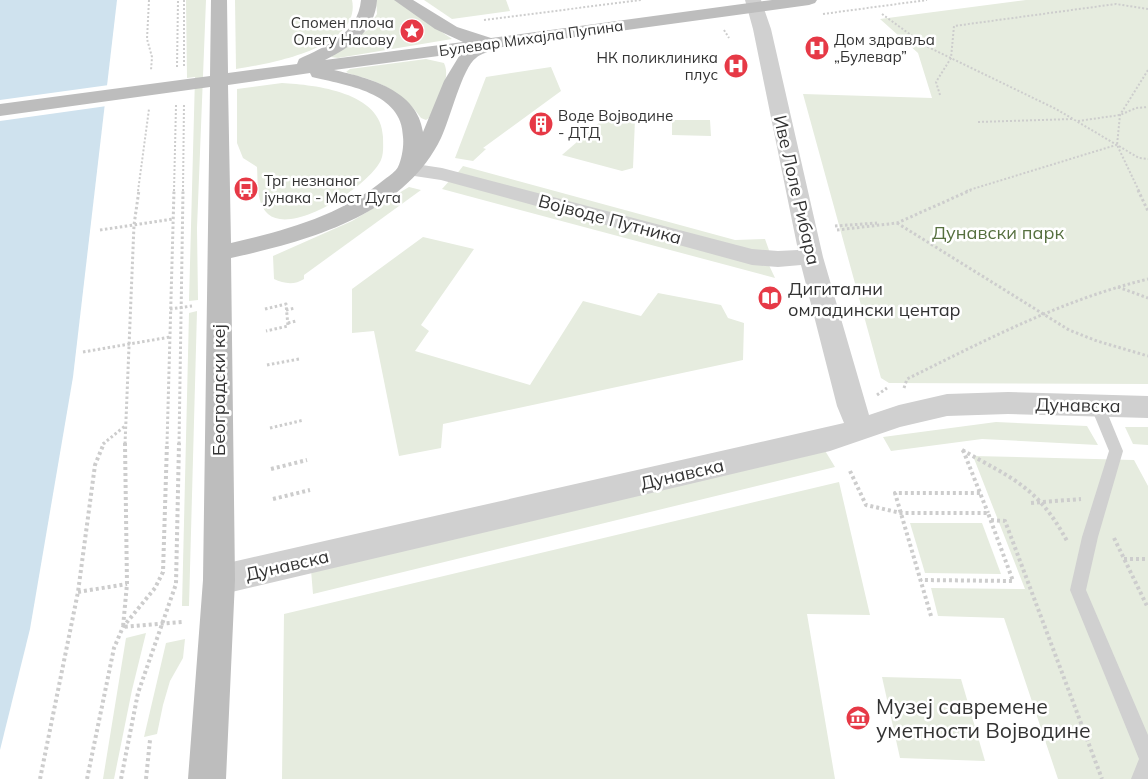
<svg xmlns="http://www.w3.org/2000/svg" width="1148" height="779" viewBox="0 0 1148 779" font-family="Mulish,sans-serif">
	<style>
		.green { fill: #e6ecdf }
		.water { fill: #cfe2ee }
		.pier { fill: #fff }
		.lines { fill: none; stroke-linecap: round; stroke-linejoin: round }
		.path-far2 { stroke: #cdcdcd; stroke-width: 2; stroke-dasharray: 2 2; stroke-linecap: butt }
		.path-far1 { stroke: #cdcdcd; stroke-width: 3; stroke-dasharray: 2.5 2.5; stroke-linecap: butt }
		.path { stroke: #cdcdcd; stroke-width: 4; stroke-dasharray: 3 3; stroke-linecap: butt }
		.lane { fill: #d0d0d0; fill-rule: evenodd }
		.street { fill: #d0d0d0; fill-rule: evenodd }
		.secondary { fill: #bdbdbd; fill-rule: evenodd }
		.labels { text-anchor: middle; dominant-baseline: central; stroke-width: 5; stroke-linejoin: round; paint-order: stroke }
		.far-poi-label { font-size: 15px; fill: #333; stroke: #fff; text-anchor: start }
		.far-street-label { font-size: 15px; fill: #333; stroke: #fff }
		.street-label { font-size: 18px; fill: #333; stroke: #fff }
		.park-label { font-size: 18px; fill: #56703f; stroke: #fff }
		.poi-label { font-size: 18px; fill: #333; stroke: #fff; text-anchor: start }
		.near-poi-label { font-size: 21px; fill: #333; stroke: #fff; text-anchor: start }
	</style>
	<rect width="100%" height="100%" fill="#fff"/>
	<g class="green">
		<path d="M186,0H206L197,228L198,300L189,301L195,77L187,78Z"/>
		<path d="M235,0H352C362,48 268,64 236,69Z"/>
		<path d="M376,0H395L452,39L338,58L331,57L366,31L377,14Z"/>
		<path d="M424,0H506L510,11L452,19Z"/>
		<path d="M1026,0H1148V384L889,383L881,378L803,94L932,98L918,53L880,19Z"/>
		<path d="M426,59L444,63C452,80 436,102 429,118L426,120L421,118C407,98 388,85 365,78C358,76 352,75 346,72L350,69Z"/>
		<path d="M551,67L561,91L483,148L486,149L473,161L455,158L486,77Z"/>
		<path d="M282,83C316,85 382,92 383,137C383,144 384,153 381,160C370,185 293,236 268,214C256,203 258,182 257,167L243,158L237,143V89Z"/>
		<path d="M607,116L635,119L633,168L622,171L562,155Z"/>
		<path d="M672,120H710L711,136L672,135Z"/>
		<path d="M463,166L735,240L765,239L770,253H756L456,175Z"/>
		<path d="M451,179L768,263L775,278L442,189Z"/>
		<path d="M409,187L421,190L304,275V279C295,285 284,284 274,279L273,256L352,221Z"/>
		<path d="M423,237L474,249L421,325L429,331L415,351L530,385L583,301L641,316L658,293L721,305L728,318L744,323L743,360L443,424L441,448L399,456L374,331L352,333V289Z"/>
		<path d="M197,311L189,606H182L189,313Z"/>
		<path d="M996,422L1087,426L1098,445L982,439L891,451L883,437Z"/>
		<path d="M1125,427H1148V445L1133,444Z"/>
		<path d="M824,449L835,467L313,594L311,570Z"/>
		<path d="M973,456L1134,460L1148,486V779H1058L1004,618L938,616L931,588L1025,589Z"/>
		<path d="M839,482L870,615L807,614L835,779H282L284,614Z"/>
		<path d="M910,523H982L1001,574L925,573Z"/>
		<path d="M146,633L132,690L114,779H103L126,638Z"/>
		<path d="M185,639L183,658L170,681L163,705L157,734L144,737L166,643Z"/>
		<path d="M882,677L961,679L985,761L900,758Z"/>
	</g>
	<path class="water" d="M0,0H117L73,377L30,629L0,750Z"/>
	<path class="pier" d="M109,85L107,106L0,121V100Z"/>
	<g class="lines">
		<g class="path-far2">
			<path d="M149,0L147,39L152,57L151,70"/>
			<path d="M184,0V67"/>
			<path d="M823,14L927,0"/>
			<path d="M882,14L926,46L1056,109L1139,158L1148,159"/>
			<path d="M484,20L641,0"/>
			<path d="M724,30L729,38"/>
			<path d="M177,67L178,0"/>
			<path d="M940,95L936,82L951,58L954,26L1116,4L1148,9"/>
			<path d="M1078,121L1120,115L1136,108L1148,107"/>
			<path d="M978,122L1072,119"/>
			<path d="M138,191L149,109"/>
			<path d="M174,191L176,105"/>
			<path d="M183,191L184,103"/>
			<path d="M966,191L1116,145"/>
			<path d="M1139,191L1117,145L1120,115L1148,70"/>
		</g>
		<g class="path-far1">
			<path d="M1138,190L1148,211"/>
			<path d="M897,223L1069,330L1097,341L1148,356"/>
			<path d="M835,226L877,223"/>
			<path d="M100,230L173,219"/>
			<path d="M837,230L897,223L971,190"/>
			<path d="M1118,287L1148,298"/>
			<path d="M170,309L192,306"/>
			<path d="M265,309L286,304L288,326L266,331"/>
			<path d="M286,310L295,308"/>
			<path d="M288,323L296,321"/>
			<path d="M83,352L170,337"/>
			<path d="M267,365L299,359"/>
			<path d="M904,388L907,379C986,340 1062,300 1148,279"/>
			<path d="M877,395L887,388"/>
			<path d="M270,428L304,420"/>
			<path d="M103,444L125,426"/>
			<path d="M125,444L134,225L139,190"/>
			<path d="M167,444L174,190"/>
			<path d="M179,444L183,190"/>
		</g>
		<g class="path">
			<path d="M125,443L127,584L123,627L182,622"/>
			<path d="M962,450C1013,479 1038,487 1067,541"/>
			<path d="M963,450L988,513"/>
			<path d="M271,469L307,460"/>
			<path d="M850,471L866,505L901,513H988L1013,581L921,580"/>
			<path d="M273,499L310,490"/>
			<path d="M1031,503L1081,499"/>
			<path d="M991,520L1005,521L1102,779"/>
			<path d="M1114,538L1148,608"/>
			<path d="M1124,559H1148"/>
			<path d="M78,592L127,584"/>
			<path d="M931,616L895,493H981"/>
			<path d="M40,779L78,592L95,465L104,443"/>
			<path d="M87,779L114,648L123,627L155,588L163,572L167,443"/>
			<path d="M121,779L138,693L176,584L179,443"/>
			<path d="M146,779L150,740"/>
		</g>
		<path class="lane" d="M1097,400L1102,401L1104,405L1123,451L1098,537L1086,590L1148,735V779H1131L1139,759L1070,590L1082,537L1109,451L1090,405L1092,401Z"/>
		<path class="street" d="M745,0H761L771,29L823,257L869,415L899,405L947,394L1008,392L1148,396V418L1008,414L947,416L900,427L830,451L219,595L207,591L203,580L207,569L219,565L844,423L837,406L801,265L778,267L752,265L441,180L401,174L398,169L401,164L409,163L442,168L752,249L778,251L798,250L753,29Z"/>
		<path class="secondary" d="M211,0H227L228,73L297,64L299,59C326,46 358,34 361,0H377C375,31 351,47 325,60L463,42L435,29L394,0H413L457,27L491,38L772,0H817L815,3L809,5L496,48C490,52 481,53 476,58C462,68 450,120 441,138C404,215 308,241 231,258L235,580L226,779H188L203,580L210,87L0,116V104L210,76ZM461,53L444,81L423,132C417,90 369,78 334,70ZM310,73L312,77C345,85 403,92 403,137C404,145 402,159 398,167C396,171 389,176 385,179C342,215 284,231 231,243L228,85Z"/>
	</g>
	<defs>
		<symbol id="sight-disc" viewBox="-11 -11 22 22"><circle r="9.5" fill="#e63946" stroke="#fff"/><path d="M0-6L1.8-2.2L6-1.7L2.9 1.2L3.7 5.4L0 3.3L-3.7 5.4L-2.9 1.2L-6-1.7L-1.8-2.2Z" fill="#fff"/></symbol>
		<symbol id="hospital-disc" viewBox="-11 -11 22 22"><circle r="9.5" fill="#e63946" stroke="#fff"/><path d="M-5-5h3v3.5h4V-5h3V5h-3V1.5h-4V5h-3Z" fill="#fff"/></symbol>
		<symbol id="building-disc" viewBox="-11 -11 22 22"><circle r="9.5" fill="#e63946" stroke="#fff"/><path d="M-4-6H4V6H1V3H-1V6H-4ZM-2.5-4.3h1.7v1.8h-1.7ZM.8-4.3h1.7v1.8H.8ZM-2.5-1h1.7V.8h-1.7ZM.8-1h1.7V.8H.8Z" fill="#fff"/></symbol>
		<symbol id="bus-disc" viewBox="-11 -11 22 22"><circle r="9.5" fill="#e63946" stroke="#fff"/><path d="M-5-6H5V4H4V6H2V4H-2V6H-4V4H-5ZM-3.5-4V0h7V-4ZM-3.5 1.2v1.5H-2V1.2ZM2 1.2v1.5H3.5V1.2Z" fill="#fff"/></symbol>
		<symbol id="library-disc" viewBox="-11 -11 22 22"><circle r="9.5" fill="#e63946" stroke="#fff"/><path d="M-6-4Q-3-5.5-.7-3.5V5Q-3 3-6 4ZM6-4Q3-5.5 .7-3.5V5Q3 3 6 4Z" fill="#fff"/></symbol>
		<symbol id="museum-disc" viewBox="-11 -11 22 22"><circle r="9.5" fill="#e63946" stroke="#fff"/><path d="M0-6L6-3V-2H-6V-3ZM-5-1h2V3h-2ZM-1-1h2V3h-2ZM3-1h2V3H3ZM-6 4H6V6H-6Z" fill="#fff"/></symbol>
	</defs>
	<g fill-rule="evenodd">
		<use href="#sight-disc" x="398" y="17" width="28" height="28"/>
		<use href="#hospital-disc" x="803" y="34" width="28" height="28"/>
		<use href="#hospital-disc" x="722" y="52" width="28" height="28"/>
		<use href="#building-disc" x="527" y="110" width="28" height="28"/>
		<use href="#bus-disc" x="232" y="175" width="28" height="28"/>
		<use href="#library-disc" x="756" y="284" width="28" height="28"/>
		<use href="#museum-disc" x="844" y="704" width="28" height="28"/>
	</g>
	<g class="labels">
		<g class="far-poi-label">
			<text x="394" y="22" text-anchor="end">Спомен плоча<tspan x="394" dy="17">Олегу Насову</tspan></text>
			<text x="834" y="39">Дом здравља<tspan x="834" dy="17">„Булевар”</tspan></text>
			<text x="718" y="57" text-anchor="end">НК поликлиника<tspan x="718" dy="17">плус</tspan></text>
			<text x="558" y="115">Воде Војводине<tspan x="558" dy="17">- ДТД</tspan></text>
			<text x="264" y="180">Трг незнаног<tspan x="264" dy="17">јунака - Мост Дуга</tspan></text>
		</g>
		<g class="far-street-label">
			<text transform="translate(531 38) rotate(-8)">Булевар Михајла Пупина</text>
		</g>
		<g class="street-label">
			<text transform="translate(797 190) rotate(77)">Иве Лоле Рибара</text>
			<text transform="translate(610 219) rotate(15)">Војводе Путника</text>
			<text transform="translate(218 390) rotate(-90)">Београдски кеј</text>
			<text transform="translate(1078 405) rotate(1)">Дунавска</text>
			<text transform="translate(682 474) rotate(-13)">Дунавска</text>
			<text transform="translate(287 565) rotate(-13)">Дунавска</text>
		</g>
		<g class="park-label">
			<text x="998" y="232">Дунавски парк</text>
		</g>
		<g class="poi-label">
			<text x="788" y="288">Дигитални<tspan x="788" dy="21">омладински центар</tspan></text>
		</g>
		<g class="near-poi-label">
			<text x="876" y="706">Музеј савремене<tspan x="876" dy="24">уметности Војводине</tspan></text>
		</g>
	</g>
</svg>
